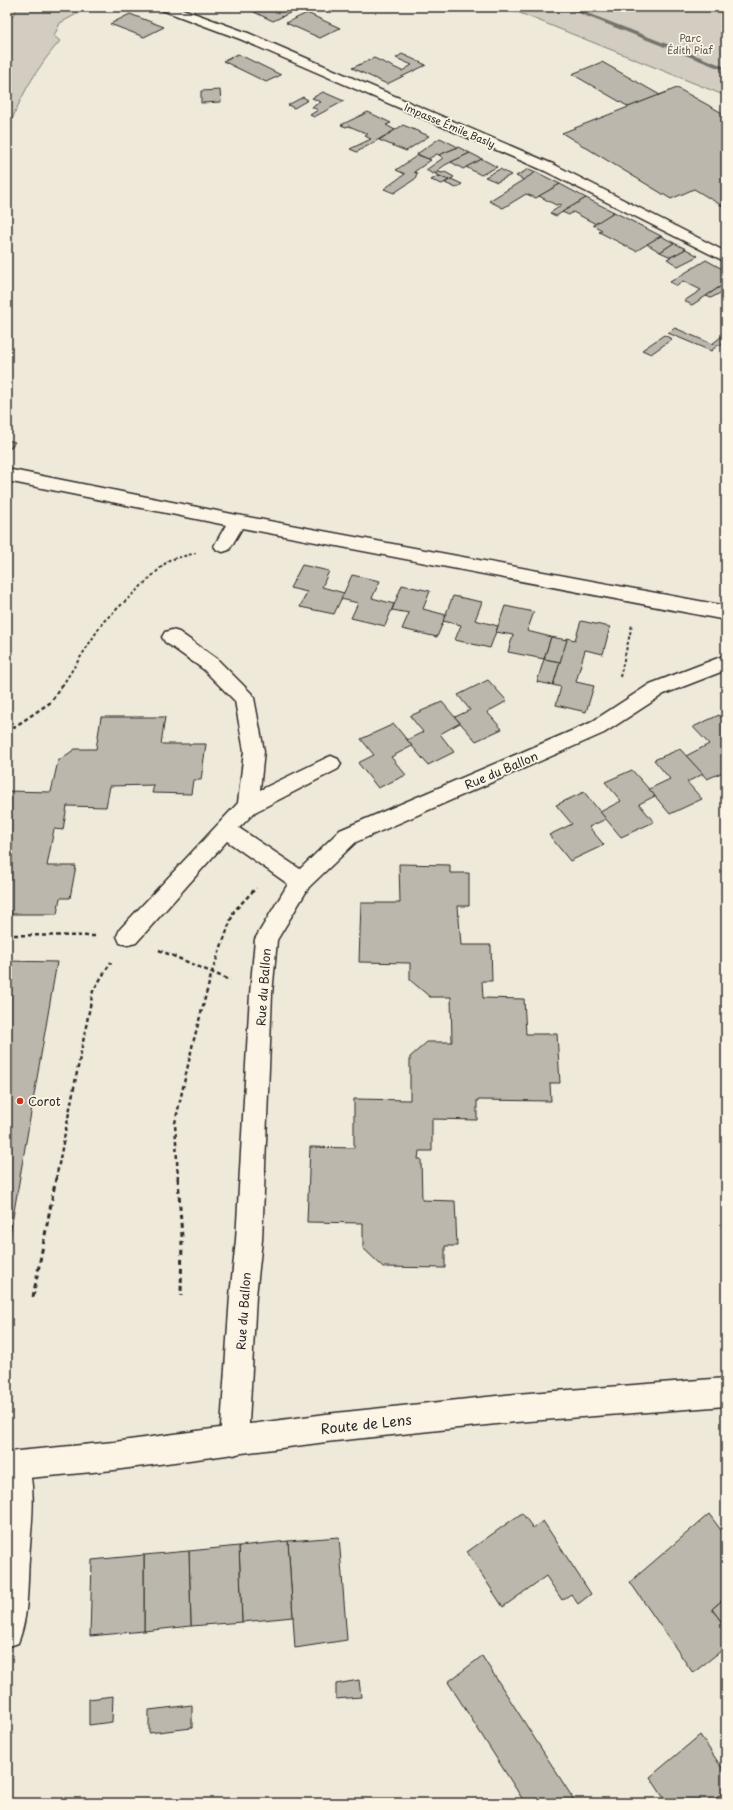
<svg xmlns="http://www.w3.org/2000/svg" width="733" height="1810" viewBox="0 0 733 1810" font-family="'Playpen Sans',sans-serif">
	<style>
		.green { fill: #d2cdc0; stroke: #7e7c76 }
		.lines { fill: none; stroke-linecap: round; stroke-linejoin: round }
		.stream { fill: #75736d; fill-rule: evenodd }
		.building { fill: #bcb7ac; stroke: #2b2b2b }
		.minor-casing { stroke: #2b2b2b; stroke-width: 3 }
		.major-casing { stroke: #2b2b2b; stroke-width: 3 }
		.path-far2 { stroke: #2b2b2b; stroke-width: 2; stroke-dasharray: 3 2.5; stroke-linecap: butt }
		.path-far1 { stroke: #2b2b2b; stroke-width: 2.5; stroke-dasharray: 4 3; stroke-linecap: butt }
		.path { stroke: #2b2b2b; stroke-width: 3; stroke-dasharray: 5 4; stroke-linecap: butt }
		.minor { fill: #fcf5e5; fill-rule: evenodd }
		.major { fill: #fcf5e5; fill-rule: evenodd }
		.poi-dot { fill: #c8321e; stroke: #fcf5e5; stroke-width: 1.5 }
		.labels { text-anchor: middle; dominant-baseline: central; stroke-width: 3.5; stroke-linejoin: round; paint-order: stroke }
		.far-park-label { font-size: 10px; fill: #555450; stroke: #fcf5e5 }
		.far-street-label { font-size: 10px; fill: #2b2b2b; stroke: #fcf5e5 }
		.street-label { font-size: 12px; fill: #2b2b2b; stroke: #fcf5e5 }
		.poi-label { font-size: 12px; fill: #2b2b2b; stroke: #fcf5e5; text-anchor: start }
		.near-street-label { font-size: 14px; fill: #2b2b2b; stroke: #fcf5e5 }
	</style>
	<rect width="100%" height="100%" fill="#efe9da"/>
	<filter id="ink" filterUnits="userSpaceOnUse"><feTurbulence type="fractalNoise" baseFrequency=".025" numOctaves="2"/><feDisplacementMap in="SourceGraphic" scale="8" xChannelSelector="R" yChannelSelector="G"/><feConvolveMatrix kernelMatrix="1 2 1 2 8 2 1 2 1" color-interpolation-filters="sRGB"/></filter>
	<g filter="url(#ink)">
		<g class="green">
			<path d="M18,7H90L60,23L54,36L60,41C37,67 17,101 7,134V25Z"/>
			<path d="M505,7H726V96Z"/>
		</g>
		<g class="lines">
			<path class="stream" d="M563,7H572L726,67V71Z"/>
		</g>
		<g class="building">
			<path d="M265,7H280L292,12L273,21L254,12Z"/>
			<path d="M307,13L340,28L320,38L286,23Z"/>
			<path d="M130,14L164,27L144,37L110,24Z"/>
			<path d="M238,54L281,75L266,82L223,61Z"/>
			<path d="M402,54L426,65L387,84L352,68L374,58L402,71L412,65L396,58Z"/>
			<path d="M602,62L660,95L629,107L572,74Z"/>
			<path d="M677,88L726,115V208L694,189L671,199L562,133Z"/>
			<path d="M220,90L221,102L201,103V91Z"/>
			<path d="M323,92L344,101L314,117L310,115L318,110L312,107L321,102L312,98Z"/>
			<path d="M303,97L308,100L294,108L288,105Z"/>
			<path d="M368,112L391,123L386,125L395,130L357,152L350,149L371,139L365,136L368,134L349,126L346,127L341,125Z"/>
			<path d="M403,125L429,136L406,151L379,140Z"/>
			<path d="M440,138L458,147L439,155L437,154L428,159L417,154Z"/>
			<path d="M458,147L470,153L445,165L433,174L426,170L443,158L439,155Z"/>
			<path d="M470,153L482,159L463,169L451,162Z"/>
			<path d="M418,155L431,160L414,172L417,173L415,179L394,193L384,189L405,174L396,170Z"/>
			<path d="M482,159L497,167L481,175L466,167Z"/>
			<path d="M500,169L511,175L497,182L485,177Z"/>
			<path d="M529,169L536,172L524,180L516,176Z"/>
			<path d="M439,172L442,173L445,172L454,177L449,180L435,174Z"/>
			<path d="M536,172L560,184L536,198L526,194L503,208L489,201Z"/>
			<path d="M438,176L449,180L442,184L431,180Z"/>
			<path d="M451,179L462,184L456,188L445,183Z"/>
			<path d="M560,184L586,198L556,216L550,213L562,205L559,204L556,205L539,196Z"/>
			<path d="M586,198L614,212L596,224L573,212L569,215L562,212Z"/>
			<path d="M614,212L661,236L636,251L599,232L602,230L593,225Z"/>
			<path d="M661,236L674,243L660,252L647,244Z"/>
			<path d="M674,243L686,249L671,257L660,252Z"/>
			<path d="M686,249L698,256L678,266L667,259Z"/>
			<path d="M706,260L726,271V283L692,305L684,301L701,290L683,281L677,286L670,282Z"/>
			<path d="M726,283V294L722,292L711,298L706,296Z"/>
			<path d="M675,328L712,344L726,333V345H718L711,351L668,333Z"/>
			<path d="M664,335L672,339L651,354L642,350Z"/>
			<path d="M7,440L15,442L7,452Z"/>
			<path d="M302,565L329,571L322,587L344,593L334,614L300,607L307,592L290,588Z"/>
			<path d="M352,575L380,581L372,598L394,604L385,626L351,618L358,603L341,599Z"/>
			<path d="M402,585L430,591L423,609L446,615L437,637L402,629L409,613L392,610Z"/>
			<path d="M453,596L482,602L475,620L498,626L490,648L455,640L461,625L443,621Z"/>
			<path d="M505,606L534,612L527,631L551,637L544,659L508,652L513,635L496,632Z"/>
			<path d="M581,621L610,627L603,654L585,650L576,682L594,686L586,712L556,705L561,687L553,685L567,638L575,640Z"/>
			<path d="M551,637L567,640L560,662L544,659Z"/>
			<path d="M544,659L560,662L553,685L537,682Z"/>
			<path d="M488,680L507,701L487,712L502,729L476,741L455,717L470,710L458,695Z"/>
			<path d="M442,702L460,723L440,734L454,752L428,765L407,740L423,732L410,716Z"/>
			<path d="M719,715L726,723V771L707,779L686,756L709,744L693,727Z"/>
			<path d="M101,717H165L161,744H206L201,780H193L191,794L152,793L154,785L110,786L106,807L67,806L63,830L54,829L47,866H76L70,898H60L57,914H7V791L51,792L58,761L75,749H96Z"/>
			<path d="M394,724L412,746L391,757L406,775L378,788L358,763L374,755L361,739Z"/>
			<path d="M680,749L703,774L687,782L702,799L670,814L649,789L670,779L654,760Z"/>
			<path d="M632,770L655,796L639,804L654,822L621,837L600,812L621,801L605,782Z"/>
			<path d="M584,792L606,819L589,827L604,845L570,861L549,835L572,824L556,805Z"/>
			<path d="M399,864L450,865V873H469V906H458L461,945H491L492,981H482L483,998L524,999L526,1034H557L560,1083H550L551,1101L477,1100V1120L432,1119V1151H419L418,1159H421L422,1200L455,1201L457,1246H445V1268L383,1267L363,1248V1223L307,1222L310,1147L354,1148V1099L410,1100V1057L427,1042H452L451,997H430L410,980V963L359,962L361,903H400Z"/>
			<path d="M7,961L57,962L7,1252Z"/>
			<path d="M522,1513L533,1528L543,1521L591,1594L578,1604L571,1594L562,1600L546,1576L503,1607L467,1552Z"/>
			<path d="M709,1514L726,1537V1597L712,1609L726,1628V1647L693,1673L630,1582Z"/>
			<path d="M339,1537L347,1640L295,1648L288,1541Z"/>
			<path d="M288,1541L293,1617L242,1622L239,1546Z"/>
			<path d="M239,1546L242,1622L191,1626L189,1551Z"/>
			<path d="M189,1551L191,1626L144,1631V1555Z"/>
			<path d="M144,1555V1631L90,1636L92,1560Z"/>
			<path d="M726,1597V1628L712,1609Z"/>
			<path d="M482,1656L576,1803H525L448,1682Z"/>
			<path d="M359,1680L361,1697L336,1699V1684Z"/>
			<path d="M113,1696L112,1722L89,1725V1699Z"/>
			<path d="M192,1705V1728L149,1733V1710Z"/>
			<path d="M700,1735L726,1774V1790L711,1803H667L650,1777Z"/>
			<path d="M726,1790V1803H711Z"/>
		</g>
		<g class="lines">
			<defs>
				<g id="minor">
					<path d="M160,7H177L248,33L555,165L726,252V262L545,171L240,39L162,10Z"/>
					<path d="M7,469L237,515L726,606V620L242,528L229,550L223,552L217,550L214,546L226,525L7,481Z"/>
					<path d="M172,630L179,632L217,659L251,693L254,698L264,751L260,790L324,759L331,756L338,759L341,764L338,769L255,812L239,828L300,869L340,830L590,723L650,684L726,655V670L664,694L604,733L356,842L309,887L277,940L272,994L262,1240L256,1296L248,1441L244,1451L234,1455L224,1451L220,1441L230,1296L236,1240L250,994L255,939L288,884L227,841L136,943L128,945L120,943L117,936L120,929L238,803L244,751L235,701L203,669L165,642L162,637L165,632Z"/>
					<path d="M15,1452L25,1456C38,1487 31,1526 29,1559C27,1587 29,1616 18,1643L7,1647V1455Z"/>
				</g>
				<path id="major" d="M726,1378V1406L516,1422L326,1442L114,1470L7,1480V1452L114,1442L326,1414L516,1394Z"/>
			</defs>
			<use href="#minor" class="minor-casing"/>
			<use href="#major" class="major-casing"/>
			<g class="path-far2">
				<path d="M620,677L632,625"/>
				<path d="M62,686L103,622L169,560L196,553"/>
			</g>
			<g class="path-far1">
				<path d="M7,732L51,702L62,685"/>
				<path d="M7,935L97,936"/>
				<path d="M159,950L230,980"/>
				<path d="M56,1179L93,991L111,962"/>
				<path d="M178,1179L175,1123L193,1043L212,972L234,911L256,888"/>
			</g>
			<g class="path">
				<path d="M178,1178L182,1237L181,1296"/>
				<path d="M33,1297L56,1178"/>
			</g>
			<use href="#minor" class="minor"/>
			<use href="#major" class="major"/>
		</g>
	</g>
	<circle class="poi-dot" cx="20" cy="1101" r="4"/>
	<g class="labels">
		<g class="far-park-label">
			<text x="690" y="37">Parc<tspan x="690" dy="12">Édith Piaf</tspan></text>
		</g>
		<g class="far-street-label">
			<text transform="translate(450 125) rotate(23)">Impasse Émile Basly</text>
		</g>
		<g class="street-label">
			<text transform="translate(501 770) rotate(-23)">Rue du Ballon</text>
			<text transform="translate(263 987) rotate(-86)">Rue du Ballon</text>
			<text transform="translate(243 1311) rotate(-86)">Rue du Ballon</text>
		</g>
		<g class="poi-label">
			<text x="28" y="1101">Corot</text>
		</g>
		<g class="near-street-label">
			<text transform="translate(366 1424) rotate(-6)">Route de Lens</text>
		</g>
	</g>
	<rect width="733" height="1810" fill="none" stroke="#fcf5e5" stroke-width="24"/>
	<rect x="12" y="12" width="709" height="1786" fill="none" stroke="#2b2b2b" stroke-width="1.5" filter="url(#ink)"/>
</svg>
